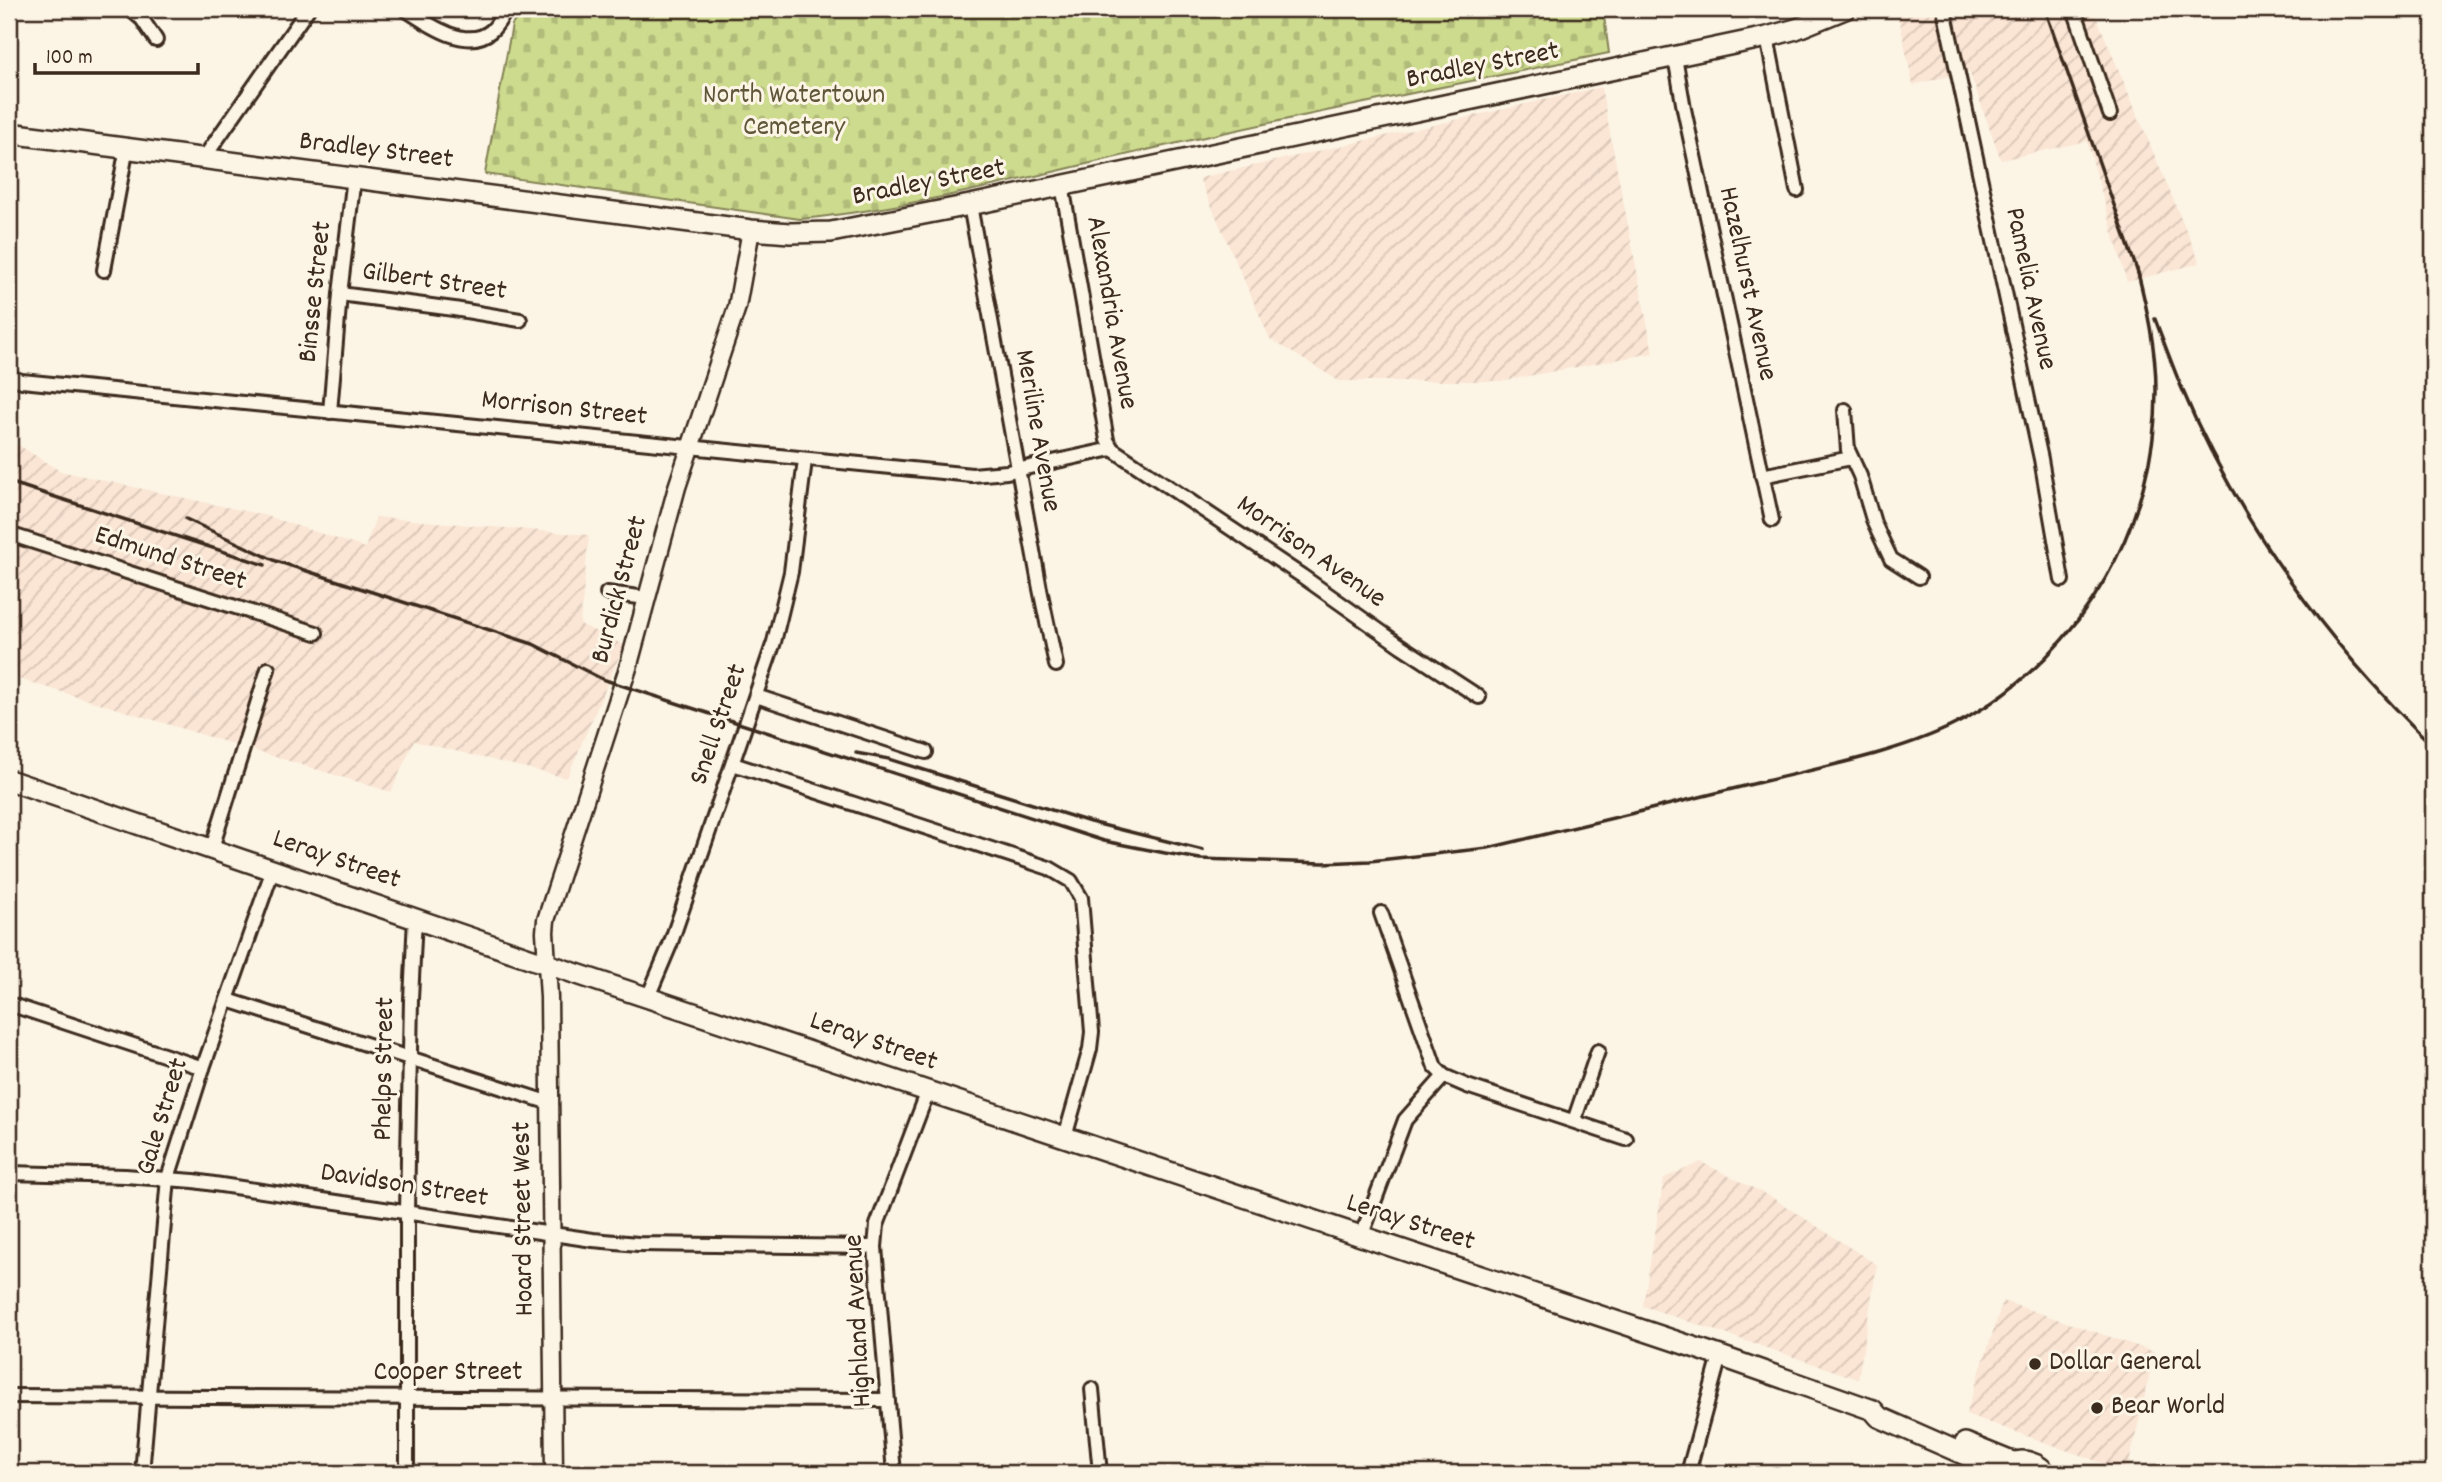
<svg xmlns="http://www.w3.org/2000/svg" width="2442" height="1482" viewBox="0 0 2442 1482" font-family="Dekko,sans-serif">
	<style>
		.industrial { fill: url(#industrial-furrows) }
		.cemetery { fill: url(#cemetery-stones); stroke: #848256; stroke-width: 2 }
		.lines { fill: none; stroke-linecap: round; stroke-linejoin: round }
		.minor-casing { stroke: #3b2a1e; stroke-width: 18 }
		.tertiary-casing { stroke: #3b2a1e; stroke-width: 21 }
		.primary-casing { stroke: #3b2a1e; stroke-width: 24 }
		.trunk-casing { stroke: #3b2a1e; stroke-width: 26 }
		.minor { stroke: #fcf5e5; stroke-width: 12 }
		.tertiary { stroke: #fcf5e5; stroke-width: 16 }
		.primary { stroke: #fcf5e5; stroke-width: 19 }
		.trunk { stroke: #fcf5e5; stroke-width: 21 }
		.rail { stroke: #3b2a1e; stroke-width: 3.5 }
		.poi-dot { fill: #3b2a1e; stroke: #fcf5e5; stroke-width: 2.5 }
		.labels { text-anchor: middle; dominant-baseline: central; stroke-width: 6; stroke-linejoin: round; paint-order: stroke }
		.street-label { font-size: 28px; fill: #3b2a1e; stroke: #fcf5e5 }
		.park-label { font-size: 28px; fill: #60563a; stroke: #fcf5e5 }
		.poi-label { font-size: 28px; fill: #3b2a1e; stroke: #fcf5e5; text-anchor: start }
	</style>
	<defs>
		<pattern id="industrial-furrows" width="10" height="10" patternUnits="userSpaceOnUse" patternTransform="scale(1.75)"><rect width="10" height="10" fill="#fbe5d4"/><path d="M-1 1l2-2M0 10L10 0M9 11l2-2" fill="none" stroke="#d8c5b6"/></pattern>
		<pattern id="cemetery-stones" width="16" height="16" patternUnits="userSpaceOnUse" patternTransform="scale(1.75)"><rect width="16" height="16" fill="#cddb8e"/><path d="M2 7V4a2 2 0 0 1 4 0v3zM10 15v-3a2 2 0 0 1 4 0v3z" fill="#b1bc7a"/></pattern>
	</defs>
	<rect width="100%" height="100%" fill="#fcf5e5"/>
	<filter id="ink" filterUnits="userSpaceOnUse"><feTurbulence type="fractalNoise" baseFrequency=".0143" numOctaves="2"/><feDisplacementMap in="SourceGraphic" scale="14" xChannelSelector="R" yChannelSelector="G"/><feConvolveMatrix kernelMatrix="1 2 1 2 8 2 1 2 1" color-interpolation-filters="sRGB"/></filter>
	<g filter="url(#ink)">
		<g class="industrial">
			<path d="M1897,9H2093L2200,263L2127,282L2087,141L2001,160L1969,71L1913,85Z"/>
			<path d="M1601,87L1653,353L1501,381H1339L1270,339L1199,178Z"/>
			<path d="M9,439L60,471L267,516L365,548L376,517L589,535L580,624L624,645L567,778L414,741L391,792L9,676Z"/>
			<path d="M1701,1162L1773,1198L1877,1265L1858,1379L1643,1306L1664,1178Z"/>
			<path d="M2003,1301L2155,1352L2127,1472L1966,1414Z"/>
		</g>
		<path class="cemetery" d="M523,9H1603L1609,53C1462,83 1315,112 1169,145C1047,172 924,207 800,219L485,174L512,25Z"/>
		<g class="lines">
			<defs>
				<g id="minor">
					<path d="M130,9L142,19L156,40"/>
					<path d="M405,9C426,23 466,52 491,31C497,26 502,16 507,9"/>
					<path d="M1944,9L2041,459L2062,580"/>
					<path d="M2074,9L2110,114"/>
					<path d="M1767,37L1797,190"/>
					<path d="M1675,57L1684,109L1772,520"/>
					<path d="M204,158L308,9"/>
					<path d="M1062,185L1107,440L1112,449"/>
					<path d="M970,205L1040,589L1056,665"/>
					<path d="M104,270L127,147"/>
					<path d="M340,294L454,309L520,320"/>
					<path d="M9,377L22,381L972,475L1007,472L1112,449"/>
					<path d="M1845,410L1848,450L1860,476L1874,523L1891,559L1919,577"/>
					<path d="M330,412L340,294L354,177"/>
					<path d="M1112,449L1302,576L1401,646L1479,697"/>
					<path d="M1762,476L1851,458"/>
					<path d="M9,534L316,633"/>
					<path d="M607,593L647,598"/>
					<path d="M756,696L926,752"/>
					<path d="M733,764L1049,868L1071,881L1081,898L1092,1032L1090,1049L1065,1137"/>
					<path d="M212,848L268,669"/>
					<path d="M1381,913L1435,1067L1444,1076L1467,1086L1626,1139"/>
					<path d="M648,997L670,945L774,642L791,572L805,460"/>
					<path d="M228,1000L550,1103"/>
					<path d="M9,1004L203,1068"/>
					<path d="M1574,1121L1598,1051"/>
					<path d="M9,1173L125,1176L194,1181L593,1240L638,1244L875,1247"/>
					<path d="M1361,1237L1405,1120L1444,1076"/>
					<path d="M1092,1389L1100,1473"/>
					<path d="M9,1396L887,1400"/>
					<path d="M142,1473L168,1178L203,1068L273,869"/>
					<path d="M407,1473V1212L411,999L415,918"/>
					<path d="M894,1473L875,1247L877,1225L928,1091"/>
					<path d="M1688,1473L1720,1356"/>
				</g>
				<path id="tertiary" d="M554,1473L549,997L545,932L546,920L628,668L677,487L737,307L751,230"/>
				<g id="primary">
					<path d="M9,133L751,230L790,233L831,232L970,205L1767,37L1796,29L1845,9"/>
					<path d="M9,780L547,964L1720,1356L1873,1410L1879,1417L1970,1457L1976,1461L1985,1473"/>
					<path d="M1965,1443L2012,1462"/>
				</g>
				<path id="trunk" d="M1995,1473C2010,1459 2031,1458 2045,1473"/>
			</defs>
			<use href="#minor" class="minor-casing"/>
			<use href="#tertiary" class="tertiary-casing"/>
			<use href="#primary" class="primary-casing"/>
			<use href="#trunk" class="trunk-casing"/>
			<use href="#minor" class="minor"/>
			<use href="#tertiary" class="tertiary"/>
			<use href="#primary" class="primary"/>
			<use href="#trunk" class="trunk"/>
			<g class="rail">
				<path d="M2045,9L2139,276"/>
				<path d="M2155,319C2163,340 2171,362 2180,384C2236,519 2328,645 2433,746"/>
				<path d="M9,482L265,565"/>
				<path d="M186,519L276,561L533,644L602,679L1104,841L1165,853L1200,859L1323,863L1370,861L1488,848C1580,826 1673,804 1765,781C1829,766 1910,750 1967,718C2083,652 2157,522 2156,389C2156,349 2147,308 2137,269"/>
				<path d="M856,753L889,759L1090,822L1203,850"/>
			</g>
		</g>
	</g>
	<g class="poi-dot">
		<circle cx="2035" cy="1364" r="7"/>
		<circle cx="2097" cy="1408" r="7"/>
	</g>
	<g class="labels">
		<g class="street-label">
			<text transform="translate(1483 67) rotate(-11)">Bradley Street</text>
			<text transform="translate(376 152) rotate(7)">Bradley Street</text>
			<text transform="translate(929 184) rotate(-11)">Bradley Street</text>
			<text transform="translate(434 283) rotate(8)">Gilbert Street</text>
			<text transform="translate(1746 284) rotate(78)">Hazelhurst Avenue</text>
			<text transform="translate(2029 289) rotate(78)">Pamelia Avenue</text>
			<text transform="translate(317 292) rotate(-84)">Binsse Street</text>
			<text transform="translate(1110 313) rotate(80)">Alexandria Avenue</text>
			<text transform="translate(564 410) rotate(6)">Morrison Street</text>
			<text transform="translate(1036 431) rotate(80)">Meriline Avenue</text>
			<text transform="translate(1310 553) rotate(35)">Morrison Avenue</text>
			<text transform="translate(170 560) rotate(18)">Edmund Street</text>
			<text transform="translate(621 590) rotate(-75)">Burdick Street</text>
			<text transform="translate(720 725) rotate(-71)">Snell Street</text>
			<text transform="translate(336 861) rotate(19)">Leray Street</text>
			<text transform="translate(873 1043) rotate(19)">Leray Street</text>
			<text transform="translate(386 1069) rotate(-89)">Phelps Street</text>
			<text transform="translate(164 1117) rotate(-73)">Gale Street</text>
			<text transform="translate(404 1187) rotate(9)">Davidson Street</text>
			<text transform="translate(525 1219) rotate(-91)">Hoard Street West</text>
			<text transform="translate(1410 1224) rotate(18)">Leray Street</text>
			<text transform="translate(860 1321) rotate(-93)">Highland Avenue</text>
			<text x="448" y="1374">Cooper Street</text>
		</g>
		<g class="park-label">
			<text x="794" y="97">North Watertown<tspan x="794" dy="32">Cemetery</tspan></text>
		</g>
		<g class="poi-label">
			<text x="2049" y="1364">Dollar General</text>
			<text x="2111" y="1408">Bear World</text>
		</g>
	</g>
	<rect width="2442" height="1482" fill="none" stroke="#fcf5e5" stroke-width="35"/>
	<rect x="18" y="18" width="2407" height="1447" fill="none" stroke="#3b2a1e" stroke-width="2.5" filter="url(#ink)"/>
	<path d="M35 63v10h163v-10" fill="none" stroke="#3b2a1e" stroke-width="3.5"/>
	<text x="46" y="63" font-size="21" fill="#3b2a1e" stroke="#fcf5e5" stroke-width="5" paint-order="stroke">100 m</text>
</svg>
